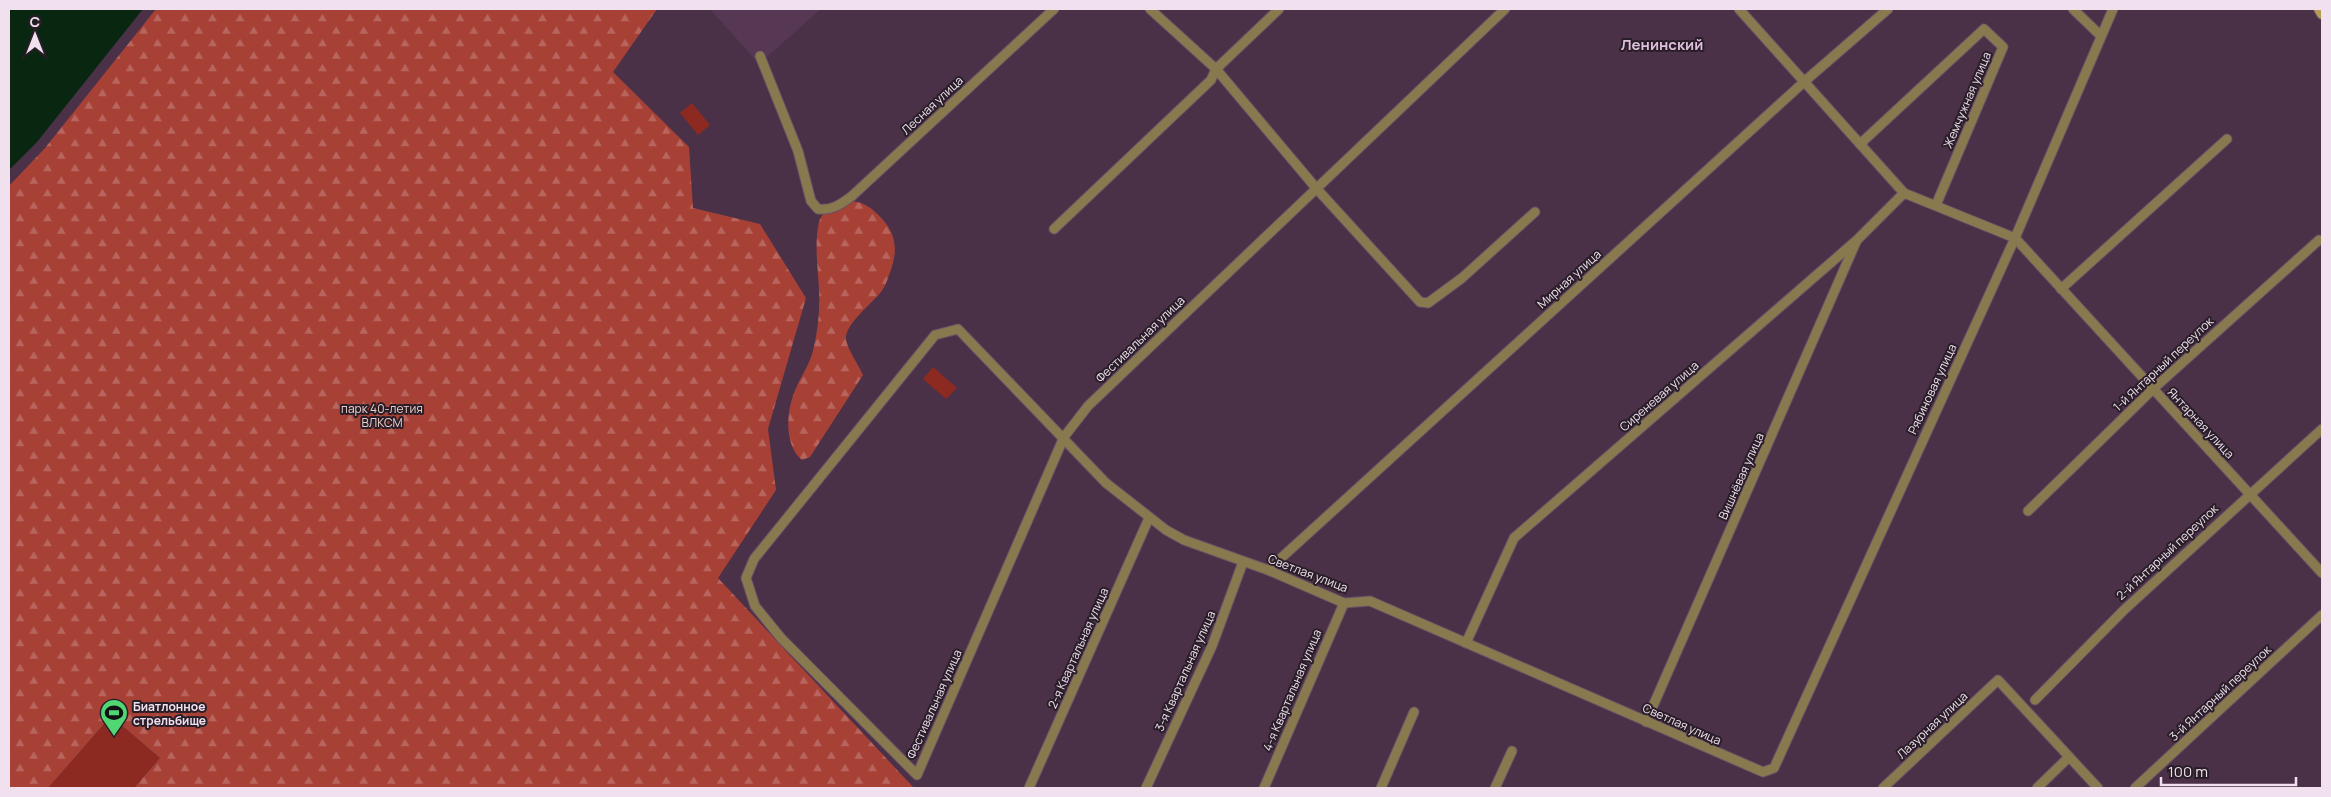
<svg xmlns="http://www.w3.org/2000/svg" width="2331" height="797" viewBox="0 0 2331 797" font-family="Manrope,sans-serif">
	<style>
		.built { fill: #563854 }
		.green { fill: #8c2a21 }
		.forest { fill: url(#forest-firs) }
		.water { fill: #092710 }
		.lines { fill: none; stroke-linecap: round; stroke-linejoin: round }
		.street-casing { stroke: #685166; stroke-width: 11 }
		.secondary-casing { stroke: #685166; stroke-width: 12 }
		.street { stroke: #89794f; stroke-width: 9 }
		.secondary { stroke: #b59b56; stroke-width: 10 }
		.labels { text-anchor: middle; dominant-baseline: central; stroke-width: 4; stroke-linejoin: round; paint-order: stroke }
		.street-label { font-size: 12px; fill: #f1e1ef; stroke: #291e28 }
		.park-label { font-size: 12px; fill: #ebcec9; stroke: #291e28 }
		.poi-label { font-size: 12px; font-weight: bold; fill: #f1e1ef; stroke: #291e28; text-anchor: start }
		.quarter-label { font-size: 15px; font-weight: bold; fill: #debfdb; stroke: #291e28 }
	</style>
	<defs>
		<pattern id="forest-firs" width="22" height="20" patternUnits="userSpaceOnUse" patternTransform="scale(1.25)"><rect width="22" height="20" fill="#a74136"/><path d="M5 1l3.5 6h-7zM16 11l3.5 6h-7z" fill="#b8655d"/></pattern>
	</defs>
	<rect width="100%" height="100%" fill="#4a3148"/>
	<path class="built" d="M710,9H821L759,64Z"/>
	<g class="green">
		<path d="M692,103L710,125L698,135L680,113Z"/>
		<path d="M933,367L957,388L946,399L923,379Z"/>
		<path d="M111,716L160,758L134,788H48Z"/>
	</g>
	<g class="forest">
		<path d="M156,9H657L613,72L689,147L693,208L760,224L806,298L768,429L776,490L718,578L914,788H134L160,758L111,716L48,788H9V186L45,148Z"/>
		<path d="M849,201C865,201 874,210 884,221C898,238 897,255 889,275C887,281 885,287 881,292C872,303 847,323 846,337C845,346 859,365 863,375L810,457L802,460C785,446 786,415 793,396C798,380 809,367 813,351C818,331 820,310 819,290C818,268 814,244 819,222C823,209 838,205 849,201Z"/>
	</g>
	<path class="water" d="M9,9H143L37,142L9,170Z"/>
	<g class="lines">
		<defs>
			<g id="street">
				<path d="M1150,9L1216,69L1316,188L1420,302L1428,303L1462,278L1535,212"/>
				<path d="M1505,9L1088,406L1064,437L917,775L781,638L755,606L746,578L754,559L935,335L958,329L1106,483L1166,530L1184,540L1268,570L1344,603L1370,601L1763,772L1774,768L2015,238L2113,9"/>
				<path d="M1739,9L1904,193L2015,238L2322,573"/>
				<path d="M2073,9L2100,35"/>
				<path d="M760,56L798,151L811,201L818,209C832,211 841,204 852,196L1054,9"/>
				<path d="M1860,144L1984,29L2003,47L1936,205"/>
				<path d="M1054,229L1211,80L1216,69L1279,9"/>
				<path d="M2061,289L2227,139"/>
				<path d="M2028,511L2153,389L2319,240"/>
				<path d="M1268,570L1805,81L1888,9"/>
				<path d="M1466,643L1514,538L1857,240L1904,193"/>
				<path d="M2035,700L2124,610L2322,429"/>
				<path d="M1646,722L1856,242"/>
				<path d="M1029,788L1149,518"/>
				<path d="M1146,788L1212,646L1243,562"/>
				<path d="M1264,788L1344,603"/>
				<path d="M1381,788L1414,712"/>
				<path d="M1495,788L1512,751"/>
				<path d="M1883,788L1998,680L2098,788"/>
				<path d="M2037,788L2069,757"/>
				<path d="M2135,788L2322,615"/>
			</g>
			<path id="secondary" d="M2319,9L2322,14"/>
		</defs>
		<use href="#street" class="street-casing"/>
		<use href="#secondary" class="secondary-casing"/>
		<use href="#street" class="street"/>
		<use href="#secondary" class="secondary"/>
	</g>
	<defs>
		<symbol id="stadium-pin" viewBox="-11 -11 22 30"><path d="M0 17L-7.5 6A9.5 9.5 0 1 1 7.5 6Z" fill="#51d674" stroke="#291e28"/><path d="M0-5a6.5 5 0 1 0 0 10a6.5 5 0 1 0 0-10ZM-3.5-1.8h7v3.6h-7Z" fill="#111"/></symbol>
	</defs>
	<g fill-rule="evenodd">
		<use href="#stadium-pin" x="98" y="697" width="32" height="43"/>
	</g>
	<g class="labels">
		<g class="street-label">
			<text transform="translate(1967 100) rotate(-67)">Жемчужная улица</text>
			<text transform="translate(932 105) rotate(-43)">Лесная улица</text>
			<text transform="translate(1569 279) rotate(-42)">Мирная улица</text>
			<text transform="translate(1140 339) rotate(-44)">Фестивальная улица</text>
			<text transform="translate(2163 364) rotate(-43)">1-й Янтарный переулок</text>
			<text transform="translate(1932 389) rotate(-65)">Рябиновая улица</text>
			<text transform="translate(1659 396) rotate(-41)">Сиреневая улица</text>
			<text transform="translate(2201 423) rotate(47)">Янтарная улица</text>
			<text transform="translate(1741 476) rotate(-66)">Вишнёвая улица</text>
			<text transform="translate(2167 552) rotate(-43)">2-й Янтарный переулок</text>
			<text transform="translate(1308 573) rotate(21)">Светлая улица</text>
			<text transform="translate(1078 648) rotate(-66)">2-я Квартальная улица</text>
			<text transform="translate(1185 671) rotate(-66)">3-я Квартальная улица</text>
			<text transform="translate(1292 690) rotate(-67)">4-я Квартальная улица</text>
			<text transform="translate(2220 693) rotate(-43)">3-й Янтарный переулок</text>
			<text transform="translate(934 704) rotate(-66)">Фестивальная улица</text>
			<text transform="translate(1682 724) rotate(24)">Светлая улица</text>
			<text transform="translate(1932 725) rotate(-43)">Лазурная улица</text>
		</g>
		<g class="park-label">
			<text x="382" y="408">парк 40-летия<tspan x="382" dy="14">ВЛКСМ</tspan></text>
		</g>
		<g class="poi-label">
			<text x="133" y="706">Биатлонное<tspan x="133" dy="14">стрельбище</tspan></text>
		</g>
		<g class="quarter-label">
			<text x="1662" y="44">Ленинский</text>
		</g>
	</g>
	<rect width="2331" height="797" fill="none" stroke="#f1e1ef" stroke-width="20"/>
	<g transform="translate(35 35)" stroke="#291e28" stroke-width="4" paint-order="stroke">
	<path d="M0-4L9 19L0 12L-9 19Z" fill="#f1e1ef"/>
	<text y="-8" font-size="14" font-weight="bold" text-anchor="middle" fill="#f1e1ef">С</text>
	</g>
	<path d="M2161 777v8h135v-8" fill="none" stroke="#f1e1ef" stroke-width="2.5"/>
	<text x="2168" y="777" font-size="15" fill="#f1e1ef" stroke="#291e28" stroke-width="4" paint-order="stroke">100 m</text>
</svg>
